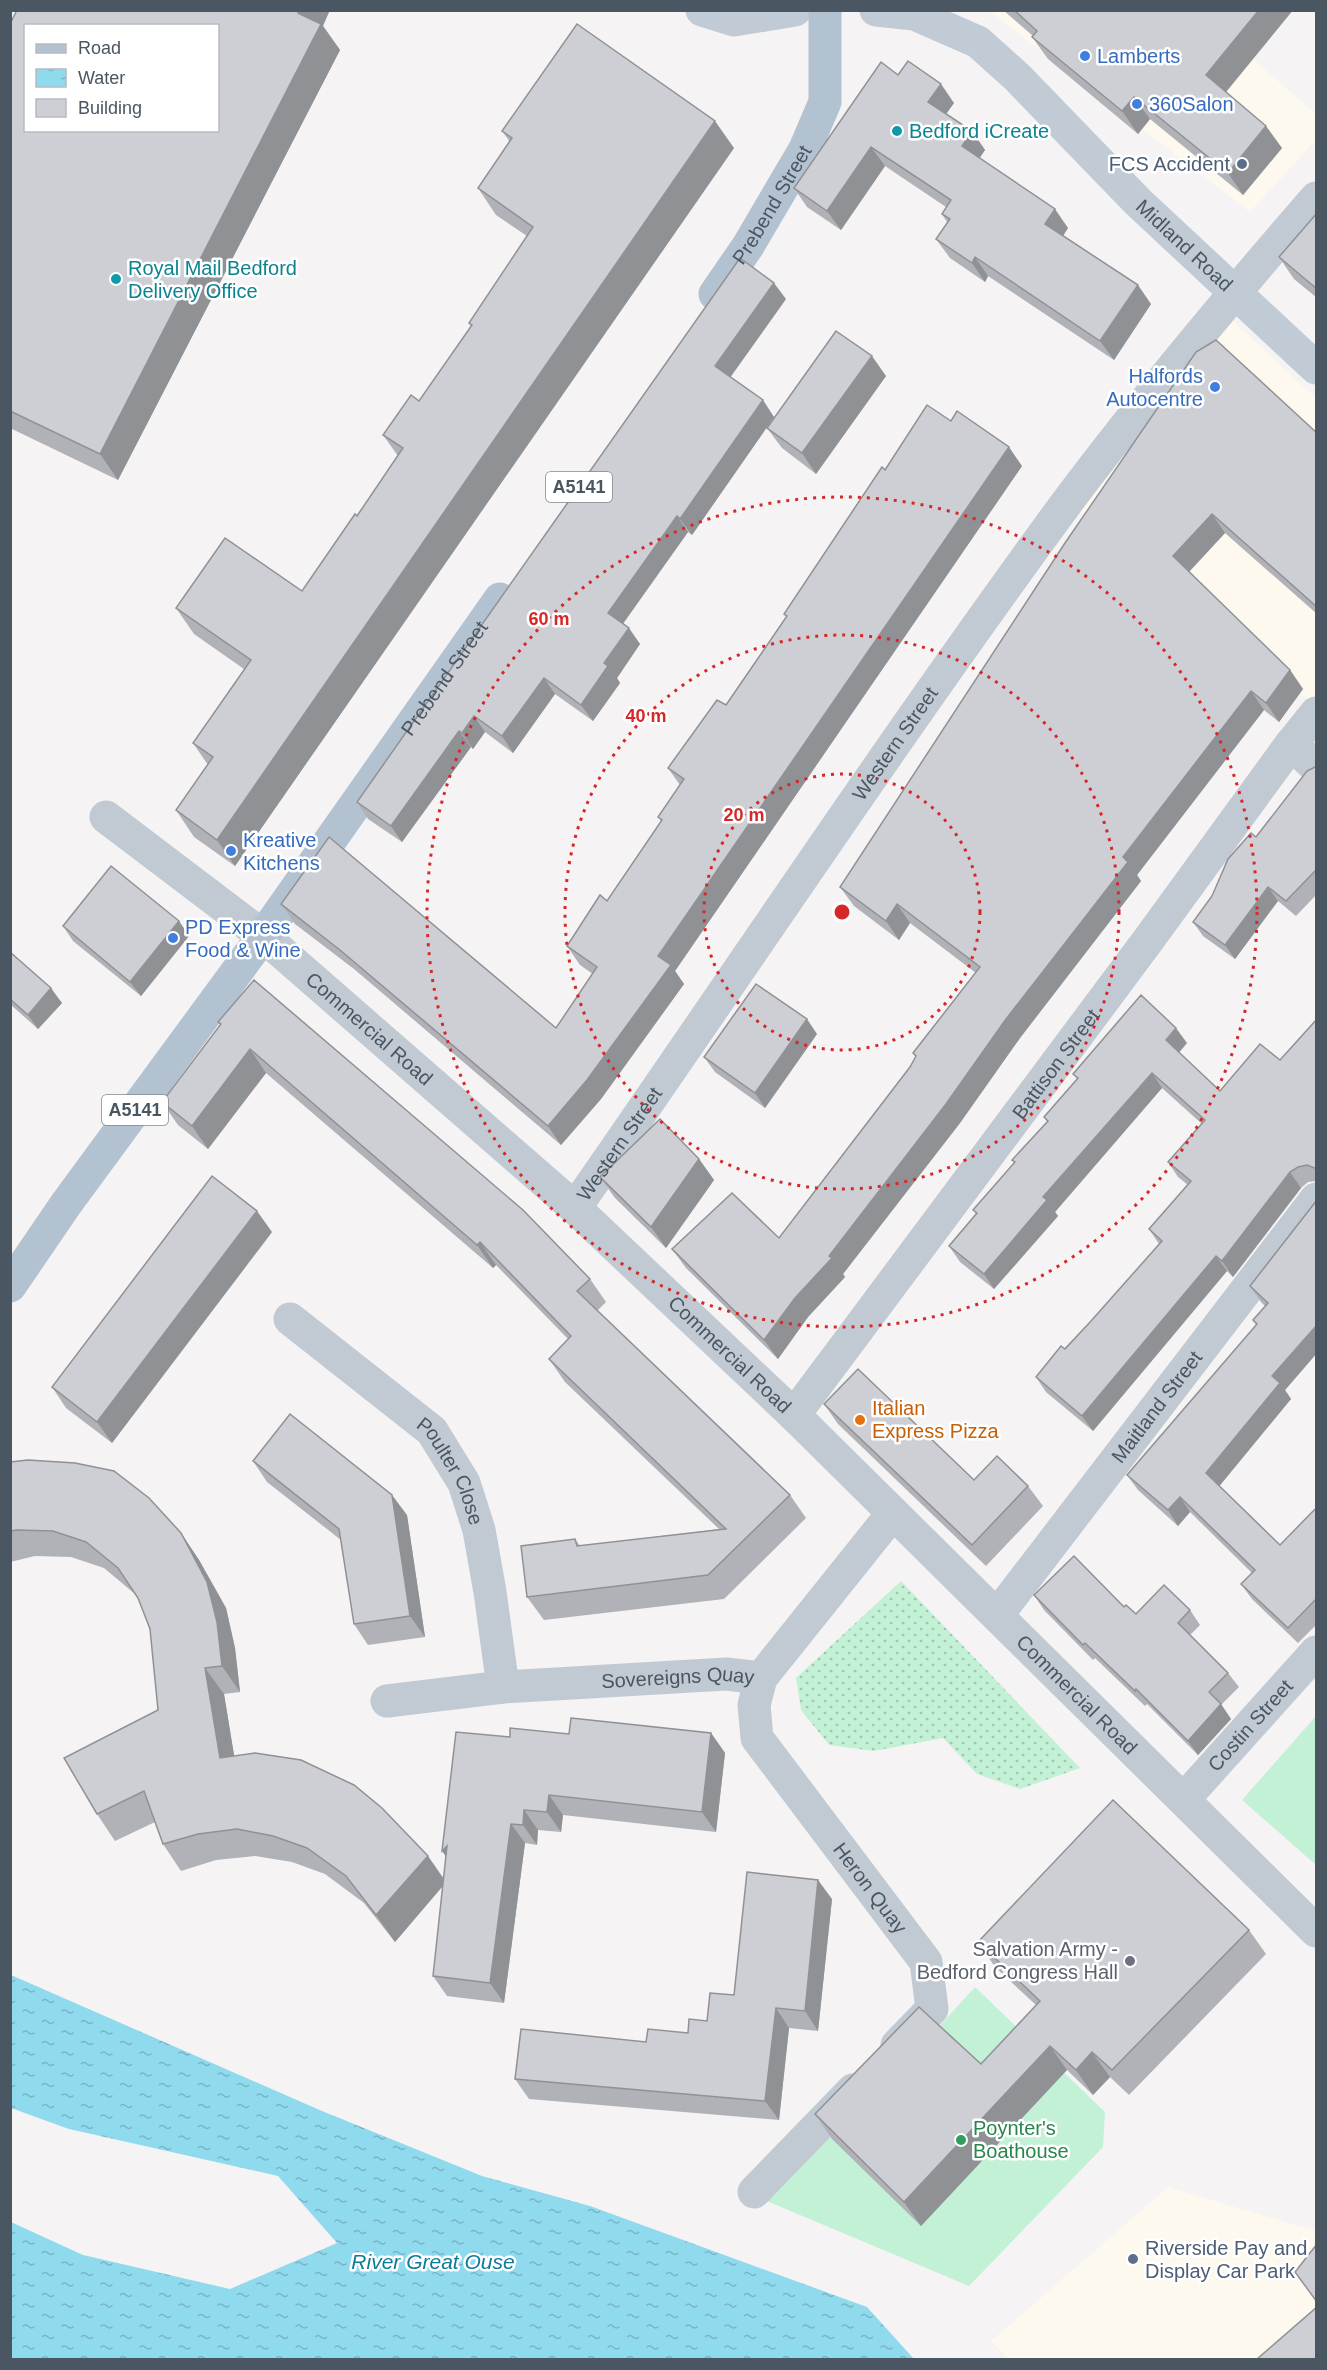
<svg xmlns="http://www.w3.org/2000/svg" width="1327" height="2370" viewBox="0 0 1327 2370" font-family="Helvetica,sans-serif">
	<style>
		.commercial { fill: #fdf9ef }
		.grass { fill: url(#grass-dots) }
		.pitch { fill: #c3f1d5 }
		.water { fill: url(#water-ripples) }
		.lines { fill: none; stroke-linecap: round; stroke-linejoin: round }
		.street { stroke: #c1cad2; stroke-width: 33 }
		.secondary { stroke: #c1cbd6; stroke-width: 33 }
		.primary { stroke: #b3c2d1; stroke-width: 33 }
		.wall { fill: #b0b2b7 }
		.shaded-wall { fill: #909195 }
		.building { fill: #cdcfd5; stroke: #909195; stroke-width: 1.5; fill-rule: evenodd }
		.ring { fill: none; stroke: #d62828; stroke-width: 3; stroke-dasharray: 3 6 }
		.shop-dot { fill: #3f7fe0; stroke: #fff; stroke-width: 2 }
		.culture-dot { fill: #0f9aa8; stroke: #fff; stroke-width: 2 }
		.service-dot { fill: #5c6f8a; stroke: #fff; stroke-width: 2 }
		.food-dot { fill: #e8710a; stroke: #fff; stroke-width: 2 }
		.worship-dot { fill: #6b7280; stroke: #fff; stroke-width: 2 }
		.leisure-dot { fill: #2e9e5b; stroke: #fff; stroke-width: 2 }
		.labels { text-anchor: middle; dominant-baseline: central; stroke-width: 5; stroke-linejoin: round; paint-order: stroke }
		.shield { fill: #fff; stroke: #808990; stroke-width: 1.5 }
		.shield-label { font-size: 18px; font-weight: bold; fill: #4a5661 }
		.shop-label { font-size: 20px; fill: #366cbe; stroke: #fff; text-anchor: start }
		.culture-label { font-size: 20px; fill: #0d838f; stroke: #fff; text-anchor: start }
		.service-label { font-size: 20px; fill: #4e5e75; stroke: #fff; text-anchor: end }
		.street-label { font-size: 20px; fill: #4a5661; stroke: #fff }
		.food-label { font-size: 20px; fill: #c56008; stroke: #fff; text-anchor: start }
		.worship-label { font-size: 20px; fill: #5b616d; stroke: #fff; text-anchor: end }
		.leisure-label { font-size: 20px; fill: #27864d; stroke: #fff; text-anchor: start }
		.water-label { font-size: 21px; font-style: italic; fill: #0c7c9b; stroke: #fff }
		.centre { fill: #d62828; stroke: #fff; stroke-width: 3 }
		.ring-label { font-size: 18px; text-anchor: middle; font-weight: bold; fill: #d62828; stroke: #fff; stroke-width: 5; stroke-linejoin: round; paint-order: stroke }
	</style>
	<defs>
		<pattern id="grass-dots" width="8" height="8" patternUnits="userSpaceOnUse" patternTransform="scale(1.5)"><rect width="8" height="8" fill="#c3f1d5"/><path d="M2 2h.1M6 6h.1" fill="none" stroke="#a0c6b0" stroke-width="1.8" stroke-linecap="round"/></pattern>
		<pattern id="water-ripples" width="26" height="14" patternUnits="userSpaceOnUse" patternTransform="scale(1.5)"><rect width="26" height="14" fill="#90daee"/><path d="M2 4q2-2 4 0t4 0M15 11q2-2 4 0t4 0" fill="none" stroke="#78b4c4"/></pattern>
	</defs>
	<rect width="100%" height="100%" fill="#f5f3f3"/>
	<g class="commercial">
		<path d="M989,11H1198L1316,114V140L1250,212Z"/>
		<path d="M1221,310L1316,398V707L1102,527L1067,504Z"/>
		<path d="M1168,2187L1316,2231V2359H1008L991,2341Z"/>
	</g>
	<path class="grass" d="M901,1581L1080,1768L1020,1789L977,1774L943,1738L874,1751L829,1745L801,1710L796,1678Z"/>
	<g class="pitch">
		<path d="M1316,1716V1865L1242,1800Z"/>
		<path d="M975,1987L1105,2112L1103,2147L969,2286L762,2199L936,2030Z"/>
	</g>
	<path class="water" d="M11,1975L322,2111L482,2176L590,2206L867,2307L914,2359H11V2222L83,2255L230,2289L337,2243L278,2176L69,2129L11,2108Z"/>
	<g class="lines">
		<g class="street">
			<path d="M1291,744L1316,767"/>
			<path id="s1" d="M106,817L263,936L575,1208L794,1415L1316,1931"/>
			<path id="s2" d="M575,1208C738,974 896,735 1065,505C1144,399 1230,297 1316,198"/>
			<path id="s3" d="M290,1319L432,1431L464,1483L479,1530L490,1592L503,1687"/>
			<path id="s4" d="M794,1415L1149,939L1291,744L1316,713"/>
			<path id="s5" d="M998,1614L1316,1199"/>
			<path id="s6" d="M761,1678L754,1705L757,1738L926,1962L932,2009L897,2045"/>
			<path id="s7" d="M387,1701L503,1687L726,1674L761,1678L893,1513"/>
			<path id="s8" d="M1184,1799L1316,1652"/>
			<path d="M754,2192L853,2090"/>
		</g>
		<g class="secondary">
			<path d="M702,10L734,20L795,10"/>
			<path id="s9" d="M876,10L914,14L978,42L1017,77L1138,202L1316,368"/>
		</g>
		<g class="primary">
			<path id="s10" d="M715,294L748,246L805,149L825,102V10"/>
			<path id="s11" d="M10,1286L66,1204L263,936L500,599"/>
		</g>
	</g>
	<g class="wall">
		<path d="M1003,10H1293L1226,92L1282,148L1243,195L1150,119L1138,134L1048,59L1032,37L1033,36Z"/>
		<path d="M10,24L323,26L340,50L118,480L10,428Z"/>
		<path d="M898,75L954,103L946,114L972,131L985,150L979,158L1068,228L1063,236L1151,304L1114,360L988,276L985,282L950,258L936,239L947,222L942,214L946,207L885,166L841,230L807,207L794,188Z"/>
		<path d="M502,131L734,148L235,866L194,837L176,810L208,765L193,743L244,669L194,634L176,608L302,591L357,516L398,456L383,435L419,401L471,326L469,323L527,236L496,215L478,188L510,142Z"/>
		<path d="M1317,213V298L1294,279L1279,257Z"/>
		<path d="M786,299L730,377L774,417L692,535L688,532L623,624L640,644L617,678L620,683L593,721L555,694L513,753L485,732L473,749L471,747L402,842L368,819L357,802Z"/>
		<path d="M886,376L816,474L782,448L767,428Z"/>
		<path d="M1317,433V614L1225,533L1189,572L1290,670L1303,689L1279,722L1264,710L1137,875L1141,881L1020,1038L960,1123L843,1274L845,1277L808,1317L778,1359L686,1268L672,1249L779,1238L910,1067L916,1057L913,1053L976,973L910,923L899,940L854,906L840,887L1065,543Z"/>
		<path d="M1022,466L675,971L684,984L601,1099L561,1145L354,969L295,924L281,904L556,1028L593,974L580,965L567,946L607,901L661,821L658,817L680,785L668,768L726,705L786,617L784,614L885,470Z"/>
		<path d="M1317,766V894L1296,916L1278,901L1235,959L1203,936L1193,922L1256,837Z"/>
		<path d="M179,921L189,936L141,996L73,941L63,926Z"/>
		<path d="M10,952L62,1003L38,1029L10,1004Z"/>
		<path d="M1317,1019V1181L1308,1182L1301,1188L1233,1277L1227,1271L1093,1431L1046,1392L1036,1377L1091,1321L1159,1244L1149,1229L1188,1185L1178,1177L1168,1162L1202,1124L1162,1088L1055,1212L1058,1216L994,1289L960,1262L949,1246L976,1214L973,1210L1014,1163L1012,1160L1047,1122L1044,1117L1077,1079L1073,1074L1187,1043L1179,1052L1220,1091L1280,1060Z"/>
		<path d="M218,1022L590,1279L606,1302L597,1311L790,1495L806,1518L724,1599L544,1620L527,1597L575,1539L580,1546L719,1529L565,1382L549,1359L568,1339L496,1265L493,1268L266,1073L208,1149L178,1125L162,1102L220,1025Z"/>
		<path d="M817,1034L765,1108L715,1072L704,1057Z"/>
		<path d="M699,1159L714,1180L666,1248L615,1198L600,1177Z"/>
		<path d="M1317,1200V1353L1285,1390L1291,1399L1219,1486L1280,1545L1317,1507V1624L1298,1643L1252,1599L1241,1584L1252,1573L1190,1512L1178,1526L1138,1490L1127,1475L1256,1325L1253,1320L1265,1306L1261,1302L1250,1286Z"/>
		<path d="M272,1232L112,1443L66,1408L52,1387Z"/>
		<path d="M824,1404L974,1480L1028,1486L1043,1506L986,1566L838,1424Z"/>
		<path d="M253,1461L407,1515L425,1637L368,1645L354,1624L341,1540L267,1482Z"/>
		<path d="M10,1462L181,1533L199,1560L226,1608L235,1648L240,1692L224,1694L234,1756L444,1878L510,1737L569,1734L711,1733L725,1753L716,1832L563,1815L561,1832L538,1830L537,1845L525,1843L504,2003L447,1996L433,1976L443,1886L395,1942L364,1903L325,1874L292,1862L255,1856L216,1860L181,1871L163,1844L155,1822L115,1841L97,1814L158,1710L150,1629L138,1598L135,1594L104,1568L71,1557L35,1556L10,1562Z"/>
		<path d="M1034,1595L1124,1607L1136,1614L1190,1610L1200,1625L1190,1635L1228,1673L1239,1687L1221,1705L1231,1719L1198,1755L1147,1704L1145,1706L1095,1658L1093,1660L1044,1610Z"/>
		<path d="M832,1899L818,2031L789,2028L779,2120L529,2099L515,2079L646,2042L688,2033L707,2021L734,1995Z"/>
		<path d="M1249,1930L1266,1954L1129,2095L1110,2077L1093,2095L1067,2070L921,2226L832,2139L815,2114L981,2064L1036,2005L995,1967L978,1942Z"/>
	</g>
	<g class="shaded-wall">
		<path d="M299,10H330L323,26L340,50L118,480L100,454Z"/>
		<path d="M1259,10H1293L1221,98L1206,75Z"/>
		<path d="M941,84L954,103L941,121L928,102Z"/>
		<path d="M1134,97L1150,119L1138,134L1122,111Z"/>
		<path d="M715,121L734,148L235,866L217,840Z"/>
		<path d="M1266,126L1282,148L1243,195L1228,173Z"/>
		<path d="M972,131L985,150L975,165L962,146Z"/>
		<path d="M871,147L885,166L841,230L827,211Z"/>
		<path d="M1055,209L1068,228L1058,243L1045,224Z"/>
		<path d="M975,257L988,276L985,282L972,263Z"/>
		<path d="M774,283L786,299L727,382L715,366Z"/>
		<path d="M1138,285L1151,304L1114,360L1100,341Z"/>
		<path d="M872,356L886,376L816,474L802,453Z"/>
		<path d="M763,400L774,417L692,535L680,519Z"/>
		<path d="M1009,447L1022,466L675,971L684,984L601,1099L561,1145L548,1126L658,956Z"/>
		<path d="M1212,514L1225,533L1186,575L1173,556Z"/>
		<path d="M677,516L688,532L619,629L608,613Z"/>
		<path d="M629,628L640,644L617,678L620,683L593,721L581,705L604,663Z"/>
		<path d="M1290,670L1303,689L1279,722L1266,703Z"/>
		<path d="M544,678L555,694L513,753L502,736Z"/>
		<path d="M1251,691L1264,710L1137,875L1141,881L1020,1038L960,1123L843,1274L845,1277L808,1317L778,1359L764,1340L795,1298L1006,1019L1123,857Z"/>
		<path d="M474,716L485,732L473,749L462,733Z"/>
		<path d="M459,731L471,747L402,842L391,826Z"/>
		<path d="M1268,887L1278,901L1235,959L1225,945Z"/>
		<path d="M897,904L910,923L899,940L886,921Z"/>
		<path d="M179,921L189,936L141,996L130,982Z"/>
		<path d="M51,988L62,1003L38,1029L28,1015Z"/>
		<path d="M807,1019L817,1034L765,1108L755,1093Z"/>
		<path d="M1176,1028L1187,1043L1177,1055L1166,1040Z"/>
		<path d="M250,1049L266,1073L208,1149L192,1126Z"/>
		<path d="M1152,1073L1162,1088L1055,1212L1058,1216L994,1289L984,1274L1043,1197Z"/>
		<path d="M699,1159L714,1180L666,1248L651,1227Z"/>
		<path d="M1290,1172L1301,1188L1233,1277L1222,1261Z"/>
		<path d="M257,1211L272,1232L112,1443L97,1422Z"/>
		<path d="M480,1242L496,1265L493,1268L477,1245Z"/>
		<path d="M1216,1256L1227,1271L1093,1431L1082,1416Z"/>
		<path d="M1317,1325V1353L1285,1390L1291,1399L1217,1489L1206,1473L1272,1376Z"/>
		<path d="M392,1495L407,1515L425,1637L410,1616Z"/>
		<path d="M1180,1497L1190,1512L1178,1526L1168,1510Z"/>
		<path d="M181,1533L199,1560L226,1608L235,1648L240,1692L222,1666Z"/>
		<path d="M205,1668L224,1694L239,1785L220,1758Z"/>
		<path d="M1221,1704L1231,1719L1198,1755L1188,1741Z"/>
		<path d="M711,1733L725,1753L716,1832L702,1812Z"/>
		<path d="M549,1795L563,1815L561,1832L547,1812Z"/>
		<path d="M524,1810L538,1830L537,1845L523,1825Z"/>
		<path d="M511,1824L525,1843L504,2003L490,1983Z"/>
		<path d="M447,1846L456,1871L442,1851Z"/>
		<path d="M428,1856L446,1882L395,1942L376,1915Z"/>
		<path d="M818,1880L832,1899L818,2031L805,2011Z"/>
		<path d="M776,2008L789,2028L779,2120L765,2101Z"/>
		<path d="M1050,2046L1067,2070L921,2226L904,2202Z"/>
		<path d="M1092,2052L1110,2077L1093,2095L1076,2070Z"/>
	</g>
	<g class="building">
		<path d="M17,10H299L298,13L321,24L100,454L10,411V24ZM26,26H218V130H26Z"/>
		<path d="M1014,10H1259L1206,75L1266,126L1228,173L1134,97L1122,111L1032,37L1037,31Z"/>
		<path d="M577,24L715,121L217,840L176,810L213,757L193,743L251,660L176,608L225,538L302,591L355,514L357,516L403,448L383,435L411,395L419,401L472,325L469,323L533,227L478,188L512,138L502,131Z"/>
		<path d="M908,61L941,84L928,102L972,131L962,146L1055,209L1045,224L1138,285L1100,341L975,257L972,263L936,239L950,219L942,214L951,200L871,147L827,211L794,188L881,62L898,75Z"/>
		<path d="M1317,213V289L1279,257Z"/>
		<path d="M740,258L774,283L715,366L763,400L680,519L677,516L608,613L629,628L604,663L608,666L581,705L544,678L502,736L474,716L462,733L459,731L391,826L357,802Z"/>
		<path d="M836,331L872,356L802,453L767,428Z"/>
		<path d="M1216,340L1317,433V607L1212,514L1173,556L1290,670L1266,703L1251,691L1123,857L1128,862L1006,1019L946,1104L829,1256L832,1258L795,1298L764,1340L672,1249L732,1193L779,1238L910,1067L916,1056L913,1053L980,967L897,904L886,921L840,887L1065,543L1196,352Z"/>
		<path d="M927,405L951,421L957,411L1009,447L658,956L671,965L587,1080L548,1126L340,950L281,904L329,837L556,1028L597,967L567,946L600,895L607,901L662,820L658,817L684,779L668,768L717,700L726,705L787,616L784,614L882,467L885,470Z"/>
		<path d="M1317,766V869L1286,901L1268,887L1225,945L1193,922L1212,896L1228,859L1251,833L1256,837L1307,771Z"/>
		<path d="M111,866L179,921L130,982L63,926Z"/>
		<path d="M10,952L51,988L28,1015L10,999Z"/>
		<path d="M254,980L523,1210L590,1279L577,1291L790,1495L708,1575L527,1597L521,1546L575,1539L577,1546L726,1529L549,1359L571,1336L480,1242L477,1245L250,1049L192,1126L162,1102L221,1024L218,1022Z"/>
		<path d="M756,984L807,1019L755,1093L704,1057Z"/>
		<path d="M1141,995L1176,1028L1166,1040L1220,1091L1260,1044L1280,1060L1317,1019V1169L1307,1165L1298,1167L1290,1172L1222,1261L1216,1256L1082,1416L1036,1377L1061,1346L1065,1349L1091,1321L1162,1241L1149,1229L1191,1181L1168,1162L1205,1120L1152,1073L1043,1197L1047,1200L984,1274L949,1246L977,1213L973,1210L1015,1162L1012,1160L1048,1121L1044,1117L1078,1078L1073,1074Z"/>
		<path d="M660,1119L699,1159L651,1227L600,1177Z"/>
		<path d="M212,1176L257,1211L97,1422L52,1387Z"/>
		<path d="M1317,1200V1325L1272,1376L1280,1383L1206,1473L1280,1545L1317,1507V1598L1288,1628L1241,1584L1255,1570L1180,1497L1168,1510L1127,1475L1257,1324L1253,1320L1268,1303L1250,1286Z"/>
		<path d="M858,1369L974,1480L997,1456L1028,1486L972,1545L824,1404Z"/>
		<path d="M290,1414L392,1495L410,1616L354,1624L339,1529L253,1461Z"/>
		<path d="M28,1460L75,1463L114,1471L149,1498L181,1533L207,1582L217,1622L222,1666L205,1668L220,1758L255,1753L301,1760L354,1785L382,1808L428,1856L376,1915L346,1876L307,1848L273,1836L237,1829L198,1834L163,1844L144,1791L97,1814L64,1758L158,1710L150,1629L138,1598L118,1568L86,1542L53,1531L17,1530L10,1531V1462Z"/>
		<path d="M1074,1556L1124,1607L1126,1605L1136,1614L1164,1585L1190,1610L1178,1623L1228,1673L1209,1692L1221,1704L1188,1741L1136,1689L1135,1691L1085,1643L1083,1645L1034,1595Z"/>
		<path d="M571,1718L711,1733L702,1812L549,1795L547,1812L524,1810L523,1825L511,1824L490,1983L433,1976L447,1846L442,1851L456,1732L510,1737V1728L569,1734Z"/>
		<path d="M1113,1800L1249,1930L1112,2070L1092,2052L1076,2070L1050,2046L904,2202L815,2114L919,2007L981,2064L1040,2001L978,1942Z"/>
		<path d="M747,1872L818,1880L805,2011L776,2008L765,2101L515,2079L521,2029L646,2042L648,2029L688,2033L689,2019L707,2021L710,1993L734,1995Z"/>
		<path d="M1317,2244V2302L1295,2272Z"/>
		<path d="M1317,2307V2360H1256Z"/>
	</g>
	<g class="ring">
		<circle cx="842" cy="912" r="138"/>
		<circle cx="842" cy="912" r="277"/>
		<circle cx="842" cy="912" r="415"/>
	</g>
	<g class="shop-dot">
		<circle cx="1085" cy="56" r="6"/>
		<circle cx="1137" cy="104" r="6"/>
		<circle cx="1215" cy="387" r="6"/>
		<circle cx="231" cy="851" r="6"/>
		<circle cx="173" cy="938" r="6"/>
	</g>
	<g class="culture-dot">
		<circle cx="897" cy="131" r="6"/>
		<circle cx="116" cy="279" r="6"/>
	</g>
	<g class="service-dot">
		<circle cx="1242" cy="164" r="6"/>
		<circle cx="1133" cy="2259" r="6"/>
	</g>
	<circle class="food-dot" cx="860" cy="1420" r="6"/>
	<circle class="worship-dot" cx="1130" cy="1961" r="6"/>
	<circle class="leisure-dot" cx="961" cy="2140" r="6"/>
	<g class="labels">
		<g class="shield">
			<rect x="546" y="472" width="66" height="30" rx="4.5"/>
			<rect x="102" y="1095" width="66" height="30" rx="4.5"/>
		</g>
		<g class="shield-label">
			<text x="579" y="487">A5141</text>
			<text x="135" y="1110">A5141</text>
		</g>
		<g class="shop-label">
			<text x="1097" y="56">Lamberts</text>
			<text x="1149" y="104">360Salon</text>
			<text x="1203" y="376" text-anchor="end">Halfords<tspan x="1203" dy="23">Autocentre</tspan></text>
			<text x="243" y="840">Kreative<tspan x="243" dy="23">Kitchens</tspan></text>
			<text x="185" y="927">PD Express<tspan x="185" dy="23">Food &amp; Wine</tspan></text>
		</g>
		<g class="culture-label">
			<text x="909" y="131">Bedford iCreate</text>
			<text x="128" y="268">Royal Mail Bedford<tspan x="128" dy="23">Delivery Office</tspan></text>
		</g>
		<g class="service-label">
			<text x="1230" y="164">FCS Accident</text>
			<text x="1145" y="2248" text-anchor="start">Riverside Pay and<tspan x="1145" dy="23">Display Car Park</tspan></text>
		</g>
		<g class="street-label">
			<text stroke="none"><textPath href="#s10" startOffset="106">Prebend Street</textPath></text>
			<text stroke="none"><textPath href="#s9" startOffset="398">Midland Road</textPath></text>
			<text stroke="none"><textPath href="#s11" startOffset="747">Prebend Street</textPath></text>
			<text stroke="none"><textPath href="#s2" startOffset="564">Western Street</textPath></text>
			<text stroke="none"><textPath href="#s1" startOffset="338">Commercial Road</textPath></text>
			<text stroke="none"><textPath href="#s4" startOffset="438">Battison Street</textPath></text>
			<text stroke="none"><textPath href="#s2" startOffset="78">Western Street</textPath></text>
			<text stroke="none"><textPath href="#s1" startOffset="824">Commercial Road</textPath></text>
			<text stroke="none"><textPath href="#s5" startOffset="261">Maitland Street</textPath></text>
			<text stroke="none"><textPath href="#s3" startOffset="225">Poulter Close</textPath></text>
			<text stroke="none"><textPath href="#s7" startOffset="292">Sovereigns Quay</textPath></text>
			<text stroke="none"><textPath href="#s1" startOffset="1310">Commercial Road</textPath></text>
			<text stroke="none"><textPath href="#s8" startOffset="99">Costin Street</textPath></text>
			<text stroke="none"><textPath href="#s6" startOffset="249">Heron Quay</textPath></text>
		</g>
		<g class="food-label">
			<text x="872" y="1408">Italian<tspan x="872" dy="23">Express Pizza</tspan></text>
		</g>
		<g class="worship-label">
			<text x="1118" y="1949">Salvation Army -<tspan x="1118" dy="23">Bedford Congress Hall</tspan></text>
		</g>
		<g class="leisure-label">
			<text x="973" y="2128">Poynter's<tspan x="973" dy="23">Boathouse</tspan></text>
		</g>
		<g class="water-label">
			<text x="433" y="2261">River Great Ouse</text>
		</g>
	</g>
	<circle cx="842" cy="912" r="9" class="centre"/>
	<g class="ring-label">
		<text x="549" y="625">60 m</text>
		<text x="646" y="722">40 m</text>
		<text x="744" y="821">20 m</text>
	</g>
	<rect width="1327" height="2370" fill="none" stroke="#4a5661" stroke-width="24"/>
	<rect x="24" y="24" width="195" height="108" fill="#ffffff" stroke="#b7bbc0" stroke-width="1.5"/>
	<rect x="36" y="44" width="30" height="9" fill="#b3c2d1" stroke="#b7bbc0" stroke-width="1.5"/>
	<text x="78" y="54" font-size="18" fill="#4a5661">Road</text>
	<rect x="36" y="69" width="30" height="18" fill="url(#water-ripples)" stroke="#b7bbc0" stroke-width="1.5"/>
	<text x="78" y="84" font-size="18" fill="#4a5661">Water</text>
	<rect x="36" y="99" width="30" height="18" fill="#cdcfd5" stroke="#b7bbc0" stroke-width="1.5"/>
	<text x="78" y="114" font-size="18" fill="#4a5661">Building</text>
</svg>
